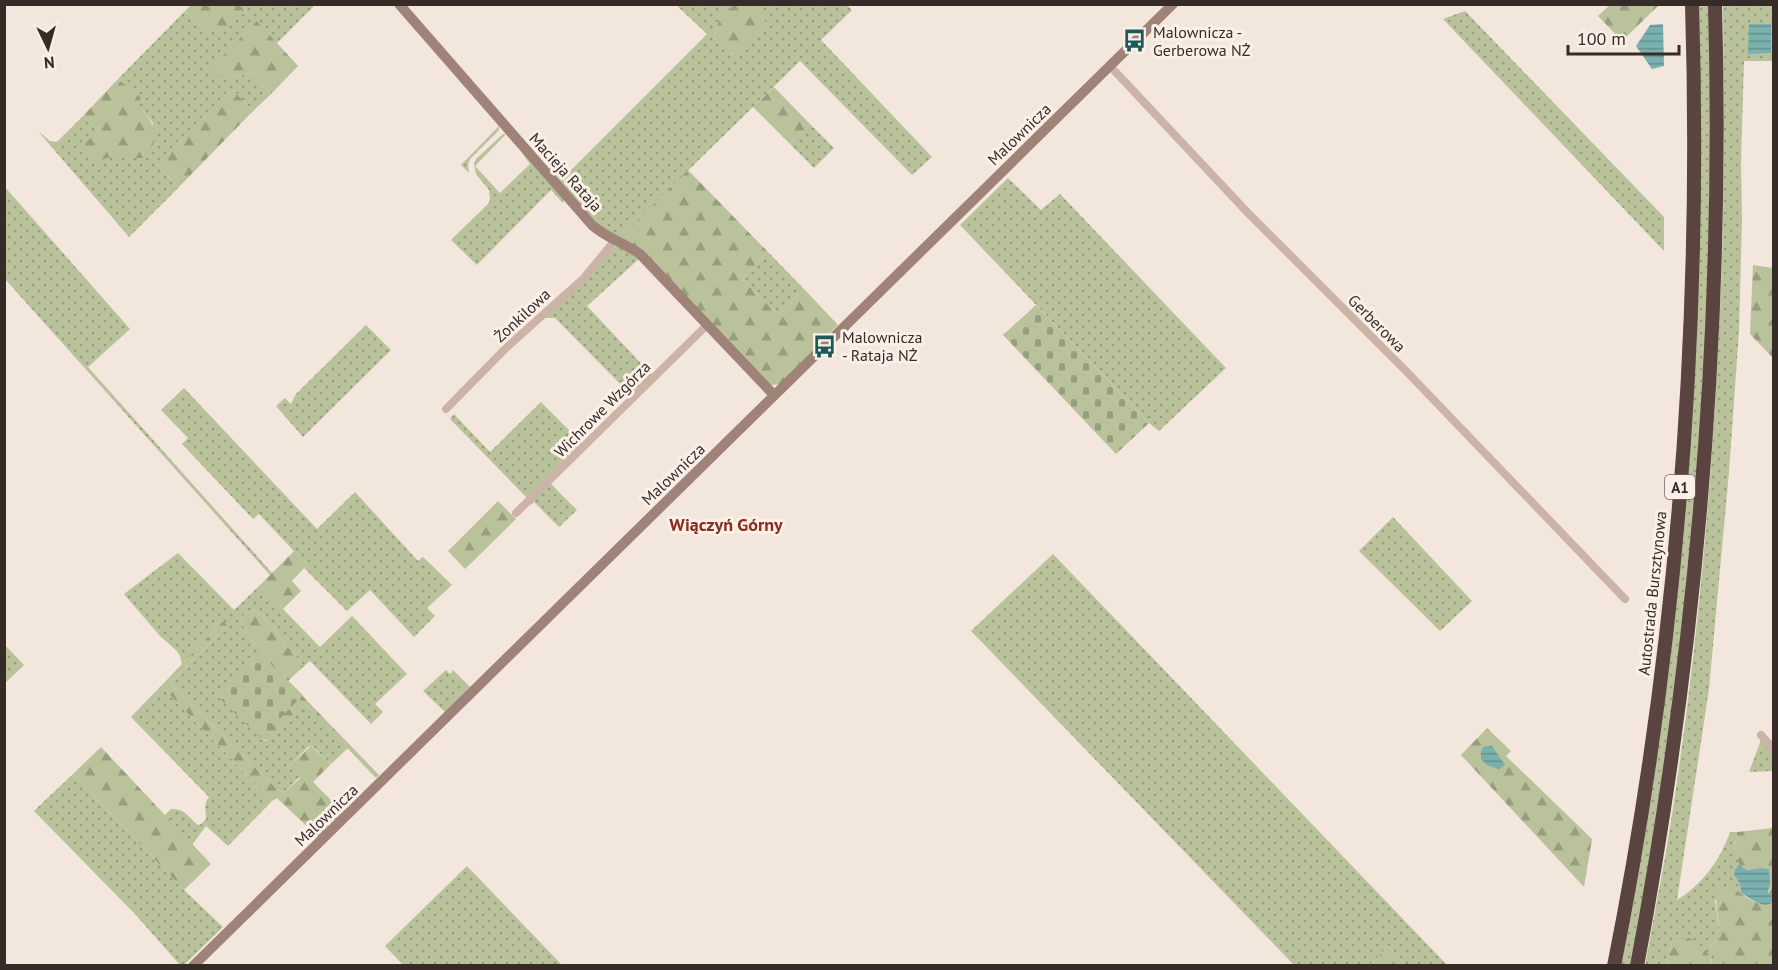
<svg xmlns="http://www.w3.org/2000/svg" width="1778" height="970" viewBox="0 0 1778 970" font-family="'PT Sans',sans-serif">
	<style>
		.grass { fill: url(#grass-dots) }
		.forest { fill: url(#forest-firs) }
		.cemetery { fill: url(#cemetery-stones) }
		.water { fill: url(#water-rules) }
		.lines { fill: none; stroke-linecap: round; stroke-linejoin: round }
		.street { stroke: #cbb4a7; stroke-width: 8 }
		.secondary { stroke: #9f8378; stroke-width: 10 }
		.highway { stroke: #59443f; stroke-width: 14 }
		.labels { text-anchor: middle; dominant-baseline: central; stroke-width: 6; stroke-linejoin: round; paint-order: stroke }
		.shield { fill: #faf0e8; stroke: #726662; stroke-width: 1.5 }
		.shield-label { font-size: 15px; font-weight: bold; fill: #372b28 }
		.poi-label { font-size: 16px; fill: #372b28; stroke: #faf0e8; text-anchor: start }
		.street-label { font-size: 16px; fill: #372b28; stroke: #faf0e8 }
		.neighbourhood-label { font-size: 18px; font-weight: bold; fill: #892d1e; stroke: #faf0e8 }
	</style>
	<defs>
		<pattern id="grass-dots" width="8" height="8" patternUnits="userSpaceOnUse" patternTransform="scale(1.5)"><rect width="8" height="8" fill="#b9c29b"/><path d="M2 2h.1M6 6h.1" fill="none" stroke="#979e7e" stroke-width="1.8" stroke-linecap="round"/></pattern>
		<pattern id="forest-firs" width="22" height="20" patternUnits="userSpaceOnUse" patternTransform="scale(1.5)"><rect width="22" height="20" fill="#b9c29b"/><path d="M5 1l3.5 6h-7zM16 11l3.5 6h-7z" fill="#979e7e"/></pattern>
		<pattern id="cemetery-stones" width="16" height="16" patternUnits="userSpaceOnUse" patternTransform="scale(1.5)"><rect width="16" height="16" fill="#b9c29b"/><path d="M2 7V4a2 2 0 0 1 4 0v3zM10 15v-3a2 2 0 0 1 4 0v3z" fill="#979e7e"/></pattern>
		<pattern id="water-rules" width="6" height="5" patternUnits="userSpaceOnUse" patternTransform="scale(1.5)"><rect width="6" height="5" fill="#79b1ae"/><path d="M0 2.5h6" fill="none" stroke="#64908e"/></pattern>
	</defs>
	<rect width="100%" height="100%" fill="#f3e6dc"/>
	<g class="grass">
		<path d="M675,4L734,5L718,17L719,21L713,37L732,55L766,23L753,5H847L852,10L821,40L932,157L912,175L800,61L619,238L602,228L547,170L551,167L562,179L707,34Z"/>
		<path d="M239,5H315L277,43L257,22L226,80L251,72L271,94L253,111L232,89L157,164L178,188L129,237L38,131L50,141L57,142L83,116L100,131L107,158H149L153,123L138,105L140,98L118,79L185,11L205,31H224L246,11Z"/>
		<path d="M1697,5H1710V244L1699,468L1674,710L1632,965L1619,966L1671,627Z"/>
		<path d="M1723,5H1773V61H1744L1741,162L1742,219L1739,331L1729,472L1709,689L1677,900C1702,885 1721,859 1730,832H1737L1735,847L1739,865L1735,869L1734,875L1740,884L1741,893L1715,900L1720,935L1718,941L1710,945L1718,965H1712L1711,959L1677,943L1673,939L1667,962L1672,965L1645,966C1652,926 1660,886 1667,846C1696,669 1712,489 1720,310C1725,208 1724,106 1723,5Z"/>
		<path d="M1465,11L1664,217V251L1443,19Z"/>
		<path d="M810,124L834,148L814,168L790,144Z"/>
		<path d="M499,126V130L470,159L468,165L469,173L461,165Z"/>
		<path d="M503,134H508L518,145V148L506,134L475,166L500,193L530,164L522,153L524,152L564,199L563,203L551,190L477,265L451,240L488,204L490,200L489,190L476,174L474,163L476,159Z"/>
		<path d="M1008,178L1041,210L1060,194L1226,368L1159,431L1149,423L960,225Z"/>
		<path d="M4,186L130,329L88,367L272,573L270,575L5,279Z"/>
		<path d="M617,246L640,258L587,306L652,375L631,395L555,318H541L613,248Z"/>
		<path d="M768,252L804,289L778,315L742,279Z"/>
		<path d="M366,325L391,350L303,437L276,406L285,398L291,404L296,394Z"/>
		<path d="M184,388L317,529L355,492L418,561L423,557L452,585L427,608L435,616L414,637L370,590L347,611L304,568L307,565L259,514L253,519L182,444L188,438L161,410Z"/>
		<path d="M541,402L582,443L527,498L450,419L454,414L490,452Z"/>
		<path d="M550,483L577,510L559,527L534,502L531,505V501Z"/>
		<path d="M1393,517L1472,601L1440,631L1359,551Z"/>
		<path d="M178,553L234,610L259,586L283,609L320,647L352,616L407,674L375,704L383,712L371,724L310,661L304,666L265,619L254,610L238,618L257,647V651L216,694L265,741H267L304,703L348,748L331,764L312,746L308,747L290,765L300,776L286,791L282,792L278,790L170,683L228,625L223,621L182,664L180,656L177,651L160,636L124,594Z"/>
		<path d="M1053,554L1447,965H1406L1388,946L1370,965H1294L971,631Z"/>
		<path d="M5,645L24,665L5,683Z"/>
		<path d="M446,670L450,674L453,670L470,687L445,712L423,691Z"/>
		<path d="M161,686L272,801L228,846L206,826L192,845L165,815L171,809C185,808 188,817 198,825L201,824L206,819C206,810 203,804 209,797L131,717Z"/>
		<path d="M1761,740L1773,754V771L1749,772Z"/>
		<path d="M73,774L184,890L223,927L184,965H180L135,914L34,811Z"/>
		<path d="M467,866L562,965H403L385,946Z"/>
	</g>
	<g class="forest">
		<path d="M1611,4H1659V5L1622,41L1598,16Z"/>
		<path d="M191,5H239L246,11L225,31H205L185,11Z"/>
		<path d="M734,5H753L766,23L767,26L735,55C726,53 720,43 713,37L719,21L718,17Z"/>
		<path d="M257,21L298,66L271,94L251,72L226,80L209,70Z"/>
		<path d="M118,79L141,98L138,105C157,128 158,130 149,158H107L92,163L78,148L100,131L83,116Z"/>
		<path d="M774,87L810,124L790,144L753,107Z"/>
		<path d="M231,88L253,111L178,188L156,163Z"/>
		<path d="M688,170L768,252L742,279L778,315L804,289L838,325L822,340L820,339L818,341L819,346L781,384L772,385L765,380L619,238Z"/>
		<path d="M1753,265L1773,268V358L1750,334Z"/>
		<path d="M498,501L516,519L465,569L448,551Z"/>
		<path d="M294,551L307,565L292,581L301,591L283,609L259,586Z"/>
		<path d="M254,610L265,619L304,666L288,681L379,775L376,778L305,704L267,741L261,738L215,694L257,651V647L238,618Z"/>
		<path d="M223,621L228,625L170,683L278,790L282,792L286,791L300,778L290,765L311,746L331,764L313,782L343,812L318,837L277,798L272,801L161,686Z"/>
		<path d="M1487,728L1511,751L1506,756L1592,839L1584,887L1461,755Z"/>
		<path d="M101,747L211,864L184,890L73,774Z"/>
		<path d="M1773,828V895L1768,893L1770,889L1760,868L1747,870L1739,865L1735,847L1737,832Z"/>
		<path d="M1730,885C1741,893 1761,911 1773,902V965H1718L1710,945L1718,941C1722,928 1714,907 1717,890Z"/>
		<path d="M1689,938C1700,945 1710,951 1712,965H1672L1667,962L1673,939L1677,943L1680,939Z"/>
		<path d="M1388,946L1406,965H1370Z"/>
	</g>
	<g class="cemetery">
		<path d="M1036,305L1149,423L1116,454L1003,335Z"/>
		<path d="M257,651L303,695L261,738L215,694Z"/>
	</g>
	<g class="water">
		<path d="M1663,24L1664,66L1652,69L1636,46L1650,25Z"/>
		<path d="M1749,24H1771V53L1748,54Z"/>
		<path d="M1492,746L1505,765L1499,769L1487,765L1481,759V752L1483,747Z"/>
		<path d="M1739,865L1747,870L1760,868L1769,869L1770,883L1768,893L1773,895V902C1763,910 1752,899 1741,893L1740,884L1734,875L1735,869Z"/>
	</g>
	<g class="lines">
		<g class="street">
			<path d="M1110,66L1248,213L1406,371L1625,599"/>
			<path d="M446,409L507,347L583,279L616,239"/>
			<path d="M516,513L707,325"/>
			<path d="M1761,735L1774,749"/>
		</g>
		<g class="secondary">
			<path d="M399,4L592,225C606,238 625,243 640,254L774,395"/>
			<path d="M193,966L1173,4"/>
		</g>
		<g class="highway">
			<path d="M1614,966C1677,651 1702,325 1692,4"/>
			<path d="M1637,966C1697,649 1724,327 1715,4"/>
		</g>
	</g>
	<defs>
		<symbol id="bus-bare" viewBox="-9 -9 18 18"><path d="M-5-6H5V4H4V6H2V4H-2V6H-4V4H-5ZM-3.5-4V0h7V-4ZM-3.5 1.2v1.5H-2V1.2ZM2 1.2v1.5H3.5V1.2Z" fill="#1c5a59" stroke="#faf0e8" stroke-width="2.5" paint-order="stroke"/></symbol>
	</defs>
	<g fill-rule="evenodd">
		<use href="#bus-bare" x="1118" y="24" width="33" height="33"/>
		<use href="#bus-bare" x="808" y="330" width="33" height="33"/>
	</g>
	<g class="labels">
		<rect class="shield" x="1665" y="475" width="30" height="24" rx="4.5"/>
		<g class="shield-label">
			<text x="1680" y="487">A1</text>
		</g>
		<g class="poi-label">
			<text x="1153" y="32">Malownicza -<tspan x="1153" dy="18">Gerberowa NŻ</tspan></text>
			<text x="842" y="337">Malownicza<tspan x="842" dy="18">- Rataja NŻ</tspan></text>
		</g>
		<g class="street-label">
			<text transform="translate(1019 134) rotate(-44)">Malownicza</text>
			<text transform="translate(566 172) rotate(48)">Macieja Rataja</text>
			<text transform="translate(522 315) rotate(-43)">Żonkilowa</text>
			<text transform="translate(1377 323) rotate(45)">Gerberowa</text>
			<text transform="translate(602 409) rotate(-45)">Wichrowe Wzgórza</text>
			<text transform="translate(673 474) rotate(-44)">Malownicza</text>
			<text transform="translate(1652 593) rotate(-84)">Autostrada Bursztynowa</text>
			<text transform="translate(326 815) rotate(-44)">Malownicza</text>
		</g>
		<g class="neighbourhood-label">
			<text x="726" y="524">Wiączyń Górny</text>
		</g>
	</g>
	<rect width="1778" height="970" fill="none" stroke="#372b28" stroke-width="12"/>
	<g transform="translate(48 48) rotate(175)" stroke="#faf0e8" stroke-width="4.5" paint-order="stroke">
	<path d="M0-4.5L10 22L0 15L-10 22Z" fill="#372b28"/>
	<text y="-9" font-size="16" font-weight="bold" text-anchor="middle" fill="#372b28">N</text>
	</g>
	<path d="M1568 45v9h111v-9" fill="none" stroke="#372b28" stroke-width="3"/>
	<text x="1577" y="45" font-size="18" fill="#372b28" stroke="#faf0e8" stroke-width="4.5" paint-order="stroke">100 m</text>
</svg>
